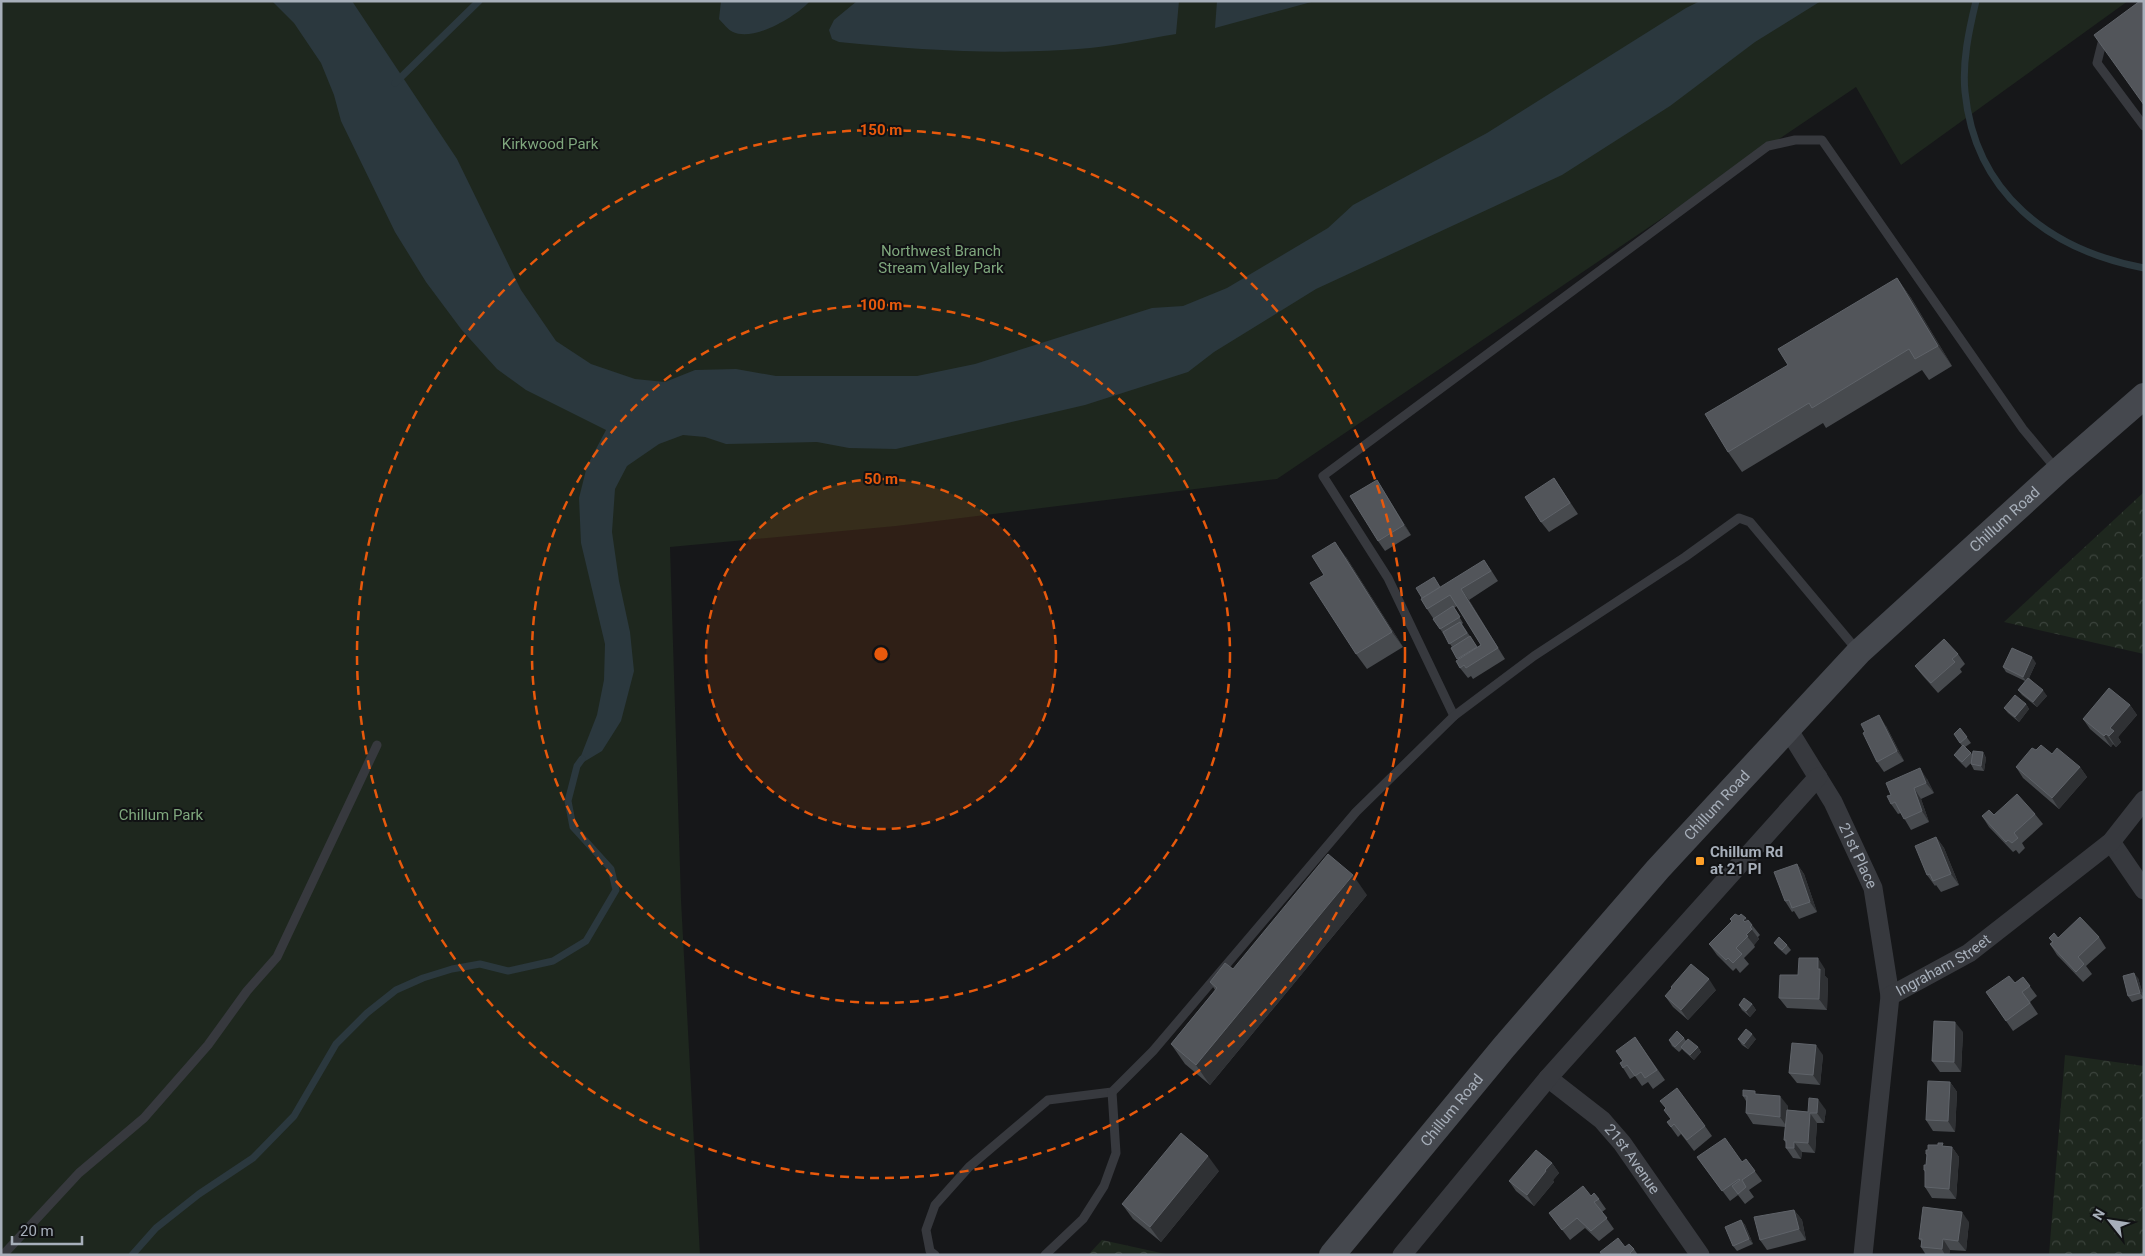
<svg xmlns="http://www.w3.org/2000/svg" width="2145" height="1256" viewBox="0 0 2145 1256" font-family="Roboto,sans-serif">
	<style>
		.forest { fill: url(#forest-crowns) }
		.park { fill: #1e271e }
		.water { fill: #2b383e }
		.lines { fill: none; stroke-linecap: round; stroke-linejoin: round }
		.stream { stroke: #2b383e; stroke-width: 7 }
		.lane { stroke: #37393e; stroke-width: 9 }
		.street { stroke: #37393e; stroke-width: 19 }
		.secondary { stroke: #45484e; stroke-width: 26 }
		.wall { fill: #474a4e; fill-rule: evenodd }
		.shaded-wall { fill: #2f3134 }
		.building { fill: #52555a; stroke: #5f6369 }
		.ring { fill: none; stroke: #e8590c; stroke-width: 2.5; stroke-dasharray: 9 6 }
		.poi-dot { fill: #ffa028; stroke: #111214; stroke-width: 2 }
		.labels { text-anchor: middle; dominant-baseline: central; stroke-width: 4; stroke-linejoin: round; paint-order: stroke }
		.park-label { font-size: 15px; fill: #7fa77d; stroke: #111214 }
		.street-label { font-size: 15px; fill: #a7afba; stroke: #111214 }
		.poi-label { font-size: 15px; font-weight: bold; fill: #a7afba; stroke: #111214; text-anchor: start }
		.centre { fill: #e8590c; stroke: #111214; stroke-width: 2.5 }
		.ring-label { font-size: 15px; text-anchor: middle; font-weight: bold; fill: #e8590c; stroke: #111214; stroke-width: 4; stroke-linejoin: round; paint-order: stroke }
	</style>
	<defs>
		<pattern id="forest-crowns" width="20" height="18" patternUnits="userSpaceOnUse" patternTransform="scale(1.25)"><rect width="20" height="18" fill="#1e271e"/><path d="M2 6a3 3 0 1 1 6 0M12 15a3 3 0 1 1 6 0" fill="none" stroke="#3c443d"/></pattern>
	</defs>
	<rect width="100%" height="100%" fill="#161719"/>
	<g class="forest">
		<path d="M2144,492V654L2004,622Z"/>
		<path d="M2065,1055L2144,1066V1255H2049Z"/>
		<path d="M1102,1240L1170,1255H1088Z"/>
	</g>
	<path class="park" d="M1,1H2128L1901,165L1856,87L1277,479L896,526L670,547L681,900L700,1255H1Z"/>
	<g class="water">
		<path d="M272,1H352L457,159L521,290L556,341L591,364L635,379L665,382L695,370L736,369L776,376H917L975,364L1152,308L1183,306L1227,288L1328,228L1353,205L1487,133L1686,8L1700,1H1821L1755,42L1670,106L1562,175L1316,289L1214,352L1188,372L1085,405L896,449L849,448L817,442L726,444L705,437L683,435L659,444L627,466L615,489L612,532L619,581L630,632L634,671L621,721L602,751L577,766L597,715L604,680L605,644L581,543L579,498L587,466L606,430L526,390L497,369L461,329L426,282L395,232L341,121L334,95L321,63L294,23Z"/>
		<path d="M721,1H810C797,16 754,42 733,32C728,30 723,23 719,19Z"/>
		<path d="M857,1H1179L1176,34C1144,39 1111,47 1078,49C999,55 918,50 839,42L832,39L829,30L834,20Z"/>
		<path d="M1217,1H1315L1215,28Z"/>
	</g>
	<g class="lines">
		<g class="stream">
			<path d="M1976,1C1969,30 1962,62 1965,92C1975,193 2049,250 2144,268"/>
			<path d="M395,83L479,1"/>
			<path d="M132,1255L156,1228L199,1194L253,1158L294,1116L336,1044L367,1013L396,990L423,978L452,969L480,964L508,971L553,961L586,941L616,890L611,869L573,827L568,801L577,766L582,759"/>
		</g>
		<g class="lane">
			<path d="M2104,35L2097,63L2144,126"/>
			<path d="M1454,716L1388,578L1323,476L1768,146L1795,140H1822L2023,429L2057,470"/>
			<path d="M3,1255L79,1173L144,1118L208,1045L247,991L277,957L377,745"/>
			<path d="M935,1255L930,1251L926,1230L935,1205L969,1167L1048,1100L1112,1092L1153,1051L1356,812L1454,716L1534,656L1685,557L1739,518L1750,522L1857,650"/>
			<path d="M1045,1255L1083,1219L1104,1186L1116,1153L1112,1092"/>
		</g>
		<g class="street">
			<path id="s1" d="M1788,729L1833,802L1873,888L1890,996"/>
			<path d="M2111,842L2144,890"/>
			<path id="s2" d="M1548,1078L1602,1120L1622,1143L1700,1255"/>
			<path d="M1402,1255L1548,1078L1818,777"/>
			<path id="s3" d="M1863,1255L1890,996L1969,953L2111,842L2144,800"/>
		</g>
		<path class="secondary" id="s4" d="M1332,1255L1504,1047L1658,869L1859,652L2058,471L2144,396"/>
	</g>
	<g class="wall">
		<path d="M1897,278L1911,298L1952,366L1929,380L1922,370L1826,428L1823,423L1742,472L1728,452L1788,365Z"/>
		<path d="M1554,478L1578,514L1549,532L1541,522Z"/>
		<path d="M1377,480L1411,535L1385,551L1378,541Z"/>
		<path d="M1346,557L1403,647L1367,669L1356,654L1324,575Z"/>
		<path d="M1491,570L1498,581L1469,600L1505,659L1473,679L1471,676L1468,678L1460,668L1458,659L1451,648L1452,647L1427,609L1422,598L1441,587ZM1457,606L1481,645L1477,647L1462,624L1463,623L1454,608Z"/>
		<path d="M1958,654L1965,664L1960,669L1962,672L1938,693L1923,676L1915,666Z"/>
		<path d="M2036,663L2029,678L2047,696L2037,707L2022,695L2018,690L2025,681L2006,672L2003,667Z"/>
		<path d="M2026,704L2029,709L2019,722L2008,713L2004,708Z"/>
		<path d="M2130,705L2137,715L2118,737L2121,742L2116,747L2113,744L2111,747L2090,729L2083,719Z"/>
		<path d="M1886,726L1904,761L1884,772L1877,762Z"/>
		<path d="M1960,728L1971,743L1965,747L1972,754L1983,752L1986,758L1984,771L1974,770L1971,764V763L1966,768L1958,760L1954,755L1962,746L1954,734Z"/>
		<path d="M2036,750L2052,754L2080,767L2087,777L2059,809L2023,778L2016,767Z"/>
		<path d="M1927,779L1934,793L1921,799L1929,822L1911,830L1901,813L1898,814L1891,804Z"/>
		<path d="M2035,814L2043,824L2022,843L2025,848L2019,854L2016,850L2013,852L1989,827L1982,816Z"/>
		<path d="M1936,837L1944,848L1959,885L1941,892L1936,885L1935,886L1927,875Z"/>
		<path d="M1797,864L1804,874L1817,912L1799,919L1794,911L1792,912L1785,901Z"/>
		<path d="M1367,895L1210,1085L1185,1064L1171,1044L1215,990L1210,982Z"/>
		<path d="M1747,920L1752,925L1760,935L1758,937L1759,939L1754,945L1755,947L1744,958L1749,964L1740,973L1736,968L1733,971L1717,955L1709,944L1732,921Z"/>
		<path d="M2099,937L2106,948L2086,966L2092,974L2083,982L2057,955L2050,944L2052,942L2049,938Z"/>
		<path d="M1774,943L1787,945L1791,950L1786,955L1778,948Z"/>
		<path d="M1825,969V976L1828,979L1827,1010L1787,1008L1779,998L1798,975Z"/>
		<path d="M2023,977L2037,996L2030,1002L2038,1014L2013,1031L1986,992L2015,983Z"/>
		<path d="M2138,978L2144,998L2132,1002L2128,996Z"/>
		<path d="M1671,987L1716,990L1688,1020L1673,1007L1665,996L1672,989Z"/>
		<path d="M1752,1004L1756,1010L1750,1017L1742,1010L1739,1005Z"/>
		<path d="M1963,1032L1961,1072H1940L1932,1061Z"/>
		<path d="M1635,1037L1665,1080L1653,1089L1648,1082L1642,1086L1635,1076L1630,1079L1620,1063L1623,1061Z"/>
		<path d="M1684,1038L1686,1041L1698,1047L1701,1052L1694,1060L1685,1052L1682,1049L1679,1052L1672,1046L1669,1040Z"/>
		<path d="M1738,1039H1756L1748,1049L1742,1045Z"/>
		<path d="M1823,1055L1820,1085L1797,1083L1789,1073Z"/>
		<path d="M1950,1082L1957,1092L1955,1132L1933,1131L1926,1120Z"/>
		<path d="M1757,1094L1788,1106V1110L1808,1112L1826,1110L1824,1123H1817L1815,1153L1802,1152L1801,1159L1793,1158L1786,1148V1143L1784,1140L1785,1127L1753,1124L1746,1113V1101L1743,1096Z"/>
		<path d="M1667,1122L1705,1126L1712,1136L1694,1151L1681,1134L1678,1137Z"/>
		<path d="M1945,1146L1952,1147L1959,1157L1956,1199L1932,1198L1925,1187V1172L1924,1170L1926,1165L1927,1156L1926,1154L1928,1150Z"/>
		<path d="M1697,1157L1742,1162L1746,1159L1762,1181L1749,1190L1754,1197L1745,1204L1738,1195L1730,1201Z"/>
		<path d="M1552,1163L1559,1173L1553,1180L1554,1182L1534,1206L1516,1191L1509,1181Z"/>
		<path d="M1219,1171L1161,1242L1133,1219L1122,1204Z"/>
		<path d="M1591,1196L1599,1199L1606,1209L1602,1212L1614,1229L1599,1241L1585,1228L1570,1240L1549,1213Z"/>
		<path d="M1794,1210L1802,1220L1806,1240L1767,1250L1760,1240Z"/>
		<path d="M1741,1220L1745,1225L1753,1244L1737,1251L1733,1246Z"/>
		<path d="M1969,1222L1966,1251L1950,1250L1949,1255H1926L1921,1247V1241L1919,1239Z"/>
		<path d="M1625,1247L1634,1249L1638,1255H1602Z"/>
	</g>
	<g class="shaded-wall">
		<path d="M1897,278L1911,298L1952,366L1938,346Z"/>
		<path d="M1377,480L1384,491L1411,535L1404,525Z"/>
		<path d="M1335,542L1346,557L1403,647L1392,632Z"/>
		<path d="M1461,589L1469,600L1505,659L1498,648Z"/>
		<path d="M2032,657L2036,663L2027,682L2023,677Z"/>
		<path d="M2043,690L2047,696L2037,707L2033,702Z"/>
		<path d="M2026,704L2029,709L2019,722L2015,717Z"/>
		<path d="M2130,705L2137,715L2118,737L2121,742L2116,747L2109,736L2110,728Z"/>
		<path d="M1879,715L1886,726L1904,761L1897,751Z"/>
		<path d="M2106,734L2113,744L2111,747L2104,736Z"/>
		<path d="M1983,752L1986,758L1984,771L1981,766Z"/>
		<path d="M2080,767L2087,777L2059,809L2052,798Z"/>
		<path d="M1920,768L1927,779L1934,793L1926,783Z"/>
		<path d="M1914,788L1921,799L1929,822L1922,811Z"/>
		<path d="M1936,837L1944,848L1959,885L1951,874Z"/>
		<path d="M1797,864L1804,874L1817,912L1810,902Z"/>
		<path d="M1353,875L1367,895L1210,1085L1196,1065Z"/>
		<path d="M1746,918L1751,926L1750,927L1759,939L1754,945L1746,935L1743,920Z"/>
		<path d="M1818,958L1825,969V976L1828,979L1827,1010L1819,999Z"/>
		<path d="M2134,973L2138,978L2144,998L2140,993Z"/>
		<path d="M1709,979L1716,990L1688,1020L1681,1010Z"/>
		<path d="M1752,1004L1756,1010L1750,1017L1746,1011Z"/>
		<path d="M1955,1022L1963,1032L1961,1072L1954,1062Z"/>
		<path d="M1752,1034L1756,1039L1748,1049L1744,1044Z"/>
		<path d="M1816,1045L1823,1055L1820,1085L1813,1075Z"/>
		<path d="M1698,1047L1701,1052L1694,1060L1690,1055Z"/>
		<path d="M1950,1082L1957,1092L1955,1132L1948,1121Z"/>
		<path d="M1780,1096L1788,1106L1787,1127L1780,1117Z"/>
		<path d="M1818,1099L1826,1110L1824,1123L1817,1113Z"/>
		<path d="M1810,1113L1817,1123L1815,1153L1808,1143Z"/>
		<path d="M1794,1142L1802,1152L1801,1159L1794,1148Z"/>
		<path d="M1952,1147L1959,1157L1956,1199L1949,1189Z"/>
		<path d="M1208,1156L1219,1171L1161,1242L1150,1227Z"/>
		<path d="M1552,1163L1559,1173L1553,1180L1554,1182L1534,1206L1527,1195Z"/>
		<path d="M1794,1210L1802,1220L1806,1240L1799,1229Z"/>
		<path d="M1962,1212L1969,1222L1966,1251L1958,1241Z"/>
		<path d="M1741,1220L1745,1225L1753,1244L1749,1239Z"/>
		<path d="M1943,1239L1950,1250L1949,1255H1945L1942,1249Z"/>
	</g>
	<g class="building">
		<path d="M2140,1H2144V105L2094,35Z"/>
		<path d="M1897,278L1938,346L1915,359L1909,349L1812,408L1809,403L1728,452L1705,414L1788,365L1778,349Z"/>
		<path d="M1554,478L1570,503L1541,522L1525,497Z"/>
		<path d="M1377,480L1404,525L1378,541L1350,496Z"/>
		<path d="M1335,542L1392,632L1356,654L1310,583L1324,575L1312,556Z"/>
		<path d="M1484,560L1491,571L1461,589L1498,648L1466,668L1464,665L1460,668L1456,661L1481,645L1450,595L1427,609L1421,599Z"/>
		<path d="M1434,577L1440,587L1422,598L1416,588Z"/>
		<path d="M1453,606L1460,617L1440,629L1433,619Z"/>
		<path d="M1460,622L1467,633L1449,644L1443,632Z"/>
		<path d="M1470,636L1477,647L1457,659L1451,648Z"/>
		<path d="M1944,639L1958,654L1952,659L1955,662L1931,683L1915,666Z"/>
		<path d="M2012,648L2032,657L2023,677L2003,667Z"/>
		<path d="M2028,678L2043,690L2033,702L2018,690Z"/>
		<path d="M2109,688L2130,705L2110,728L2114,731L2109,736L2106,734L2104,736L2083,719Z"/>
		<path d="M2015,695L2026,704L2015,717L2004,708Z"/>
		<path d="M1879,715L1897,751L1877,762L1863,733L1865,732L1861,724Z"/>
		<path d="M1960,728L1967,737L1960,743L1954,734Z"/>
		<path d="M1963,745L1971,753L1962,762L1954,755Z"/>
		<path d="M2041,745L2052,754L2057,748L2080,767L2052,798L2016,767L2032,748L2036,750Z"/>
		<path d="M1973,751L1983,752L1981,766L1971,764Z"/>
		<path d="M1920,768L1926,783L1914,788L1922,811L1904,819L1895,802L1891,804L1887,796L1891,795L1886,783Z"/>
		<path d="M2017,794L2035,814L2014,833L2018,838L2012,843L2008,840L2006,842L1982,816L1989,810L1994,815Z"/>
		<path d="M1936,837L1951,874L1933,881L1930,874L1927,875L1915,846Z"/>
		<path d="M1328,854L1353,875L1196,1065L1171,1044L1217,988L1210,982L1225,963L1233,969Z"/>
		<path d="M1797,864L1810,902L1792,908L1789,900L1785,901L1774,872Z"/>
		<path d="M1735,914L1739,916L1741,914L1746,918L1743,920L1745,922L1748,920L1752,925L1750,927L1752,929L1746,935L1748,936L1736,948L1742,954L1733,963L1728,958L1726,960L1709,944L1732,921L1730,919Z"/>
		<path d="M2080,917L2099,937L2078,957L2084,964L2076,972L2050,944L2053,942L2049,938L2054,933L2058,938Z"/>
		<path d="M1779,937L1787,945L1782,950L1774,943Z"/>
		<path d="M1799,958H1818V969H1820L1819,999L1779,998L1780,975H1798Z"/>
		<path d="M1691,964L1709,979L1681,1010L1665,996L1672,988L1671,987Z"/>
		<path d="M2134,973L2140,993L2128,996L2123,976Z"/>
		<path d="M2009,976L2015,983L2023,977L2030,986L2022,992L2030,1003L2006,1021L1986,992Z"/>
		<path d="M1744,998L1752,1004L1746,1011L1739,1005Z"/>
		<path d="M1934,1021L1955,1022L1954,1062L1932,1061Z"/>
		<path d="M1746,1029L1752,1034L1744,1044L1738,1039Z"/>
		<path d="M1677,1031L1684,1038L1675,1047L1669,1040Z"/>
		<path d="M1635,1037L1657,1070L1645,1078L1641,1072L1635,1076L1627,1065L1623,1068L1620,1063L1623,1061L1616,1051Z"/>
		<path d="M1688,1039L1698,1047L1690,1055L1681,1047Z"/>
		<path d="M1792,1043L1816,1045L1813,1075L1789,1073Z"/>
		<path d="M1928,1081L1950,1082L1948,1121L1926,1120Z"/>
		<path d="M1677,1088L1705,1126L1687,1140L1674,1124L1671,1127L1667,1122L1671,1119L1664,1110L1666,1108L1660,1101Z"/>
		<path d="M1743,1090L1755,1091V1094L1780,1096V1117L1746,1113L1747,1096H1743Z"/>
		<path d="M1809,1098L1818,1099L1817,1113H1810L1808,1143L1794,1142V1148H1786V1140H1784L1787,1110L1808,1112Z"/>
		<path d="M1181,1133L1208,1156L1150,1227L1122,1204Z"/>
		<path d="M1725,1138L1742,1162L1746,1159L1755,1171L1742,1180L1746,1187L1738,1194L1732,1186L1740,1180L1739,1179L1722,1191L1697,1157Z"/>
		<path d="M1938,1143H1943L1942,1146L1952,1147L1949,1189L1925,1187V1170H1924V1165H1926L1927,1154H1926V1150H1928V1145H1938Z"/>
		<path d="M1536,1150L1552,1163L1545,1170L1546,1171L1527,1195L1509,1181Z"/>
		<path d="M1583,1186L1591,1196L1594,1193L1599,1199L1594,1202L1607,1218L1591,1231L1577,1218L1562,1230L1549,1213Z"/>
		<path d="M1923,1207L1962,1212L1958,1241L1943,1239L1942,1249L1921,1247L1922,1239H1919Z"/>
		<path d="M1794,1210L1799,1229L1760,1240L1754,1217Z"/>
		<path d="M1741,1220L1749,1239L1733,1246L1725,1227Z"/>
		<path d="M1618,1238L1625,1247L1629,1244L1634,1249L1630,1253L1632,1255H1602L1600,1252Z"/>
	</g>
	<circle cx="881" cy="654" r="175" fill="#e8590c" fill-opacity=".12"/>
	<g class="ring">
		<circle cx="881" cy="654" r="175"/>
		<circle cx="881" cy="654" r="349"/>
		<circle cx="881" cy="654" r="524"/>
	</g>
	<rect class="poi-dot" x="1695" y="856" width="10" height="10" rx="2.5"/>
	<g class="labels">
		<g class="park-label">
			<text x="550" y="144">Kirkwood Park</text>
			<text x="941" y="251">Northwest Branch<tspan x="941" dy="17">Stream Valley Park</tspan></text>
			<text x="161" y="815">Chillum Park</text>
		</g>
		<g class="street-label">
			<text stroke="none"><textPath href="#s4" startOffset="998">Chillum Road</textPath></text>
			<text stroke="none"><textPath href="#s4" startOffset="592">Chillum Road</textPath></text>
			<text stroke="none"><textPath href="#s1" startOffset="145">21st Place</textPath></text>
			<text stroke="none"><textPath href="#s3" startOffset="322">Ingraham Street</textPath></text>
			<text stroke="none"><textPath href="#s4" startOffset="188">Chillum Road</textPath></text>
			<text stroke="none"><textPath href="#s2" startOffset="118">21st Avenue</textPath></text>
		</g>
		<g class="poi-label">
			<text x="1710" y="852">Chillum Rd<tspan x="1710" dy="17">at 21 Pl</tspan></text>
		</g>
	</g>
	<circle cx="881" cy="654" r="8" class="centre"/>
	<g class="ring-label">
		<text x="881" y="135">150 m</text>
		<text x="881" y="310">100 m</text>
		<text x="881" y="484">50 m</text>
	</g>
	<rect width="2145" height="1256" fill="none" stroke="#a7afba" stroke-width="5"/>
	<g transform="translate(2110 1221) rotate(300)" stroke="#111214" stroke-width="4" paint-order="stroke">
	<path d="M0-4L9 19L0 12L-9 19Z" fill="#a7afba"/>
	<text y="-8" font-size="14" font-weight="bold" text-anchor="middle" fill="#a7afba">N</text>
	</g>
	<path d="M12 1236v8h70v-8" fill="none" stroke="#a7afba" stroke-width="2.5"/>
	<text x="20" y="1236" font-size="15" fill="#a7afba" stroke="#111214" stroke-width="4" paint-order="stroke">20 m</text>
</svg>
